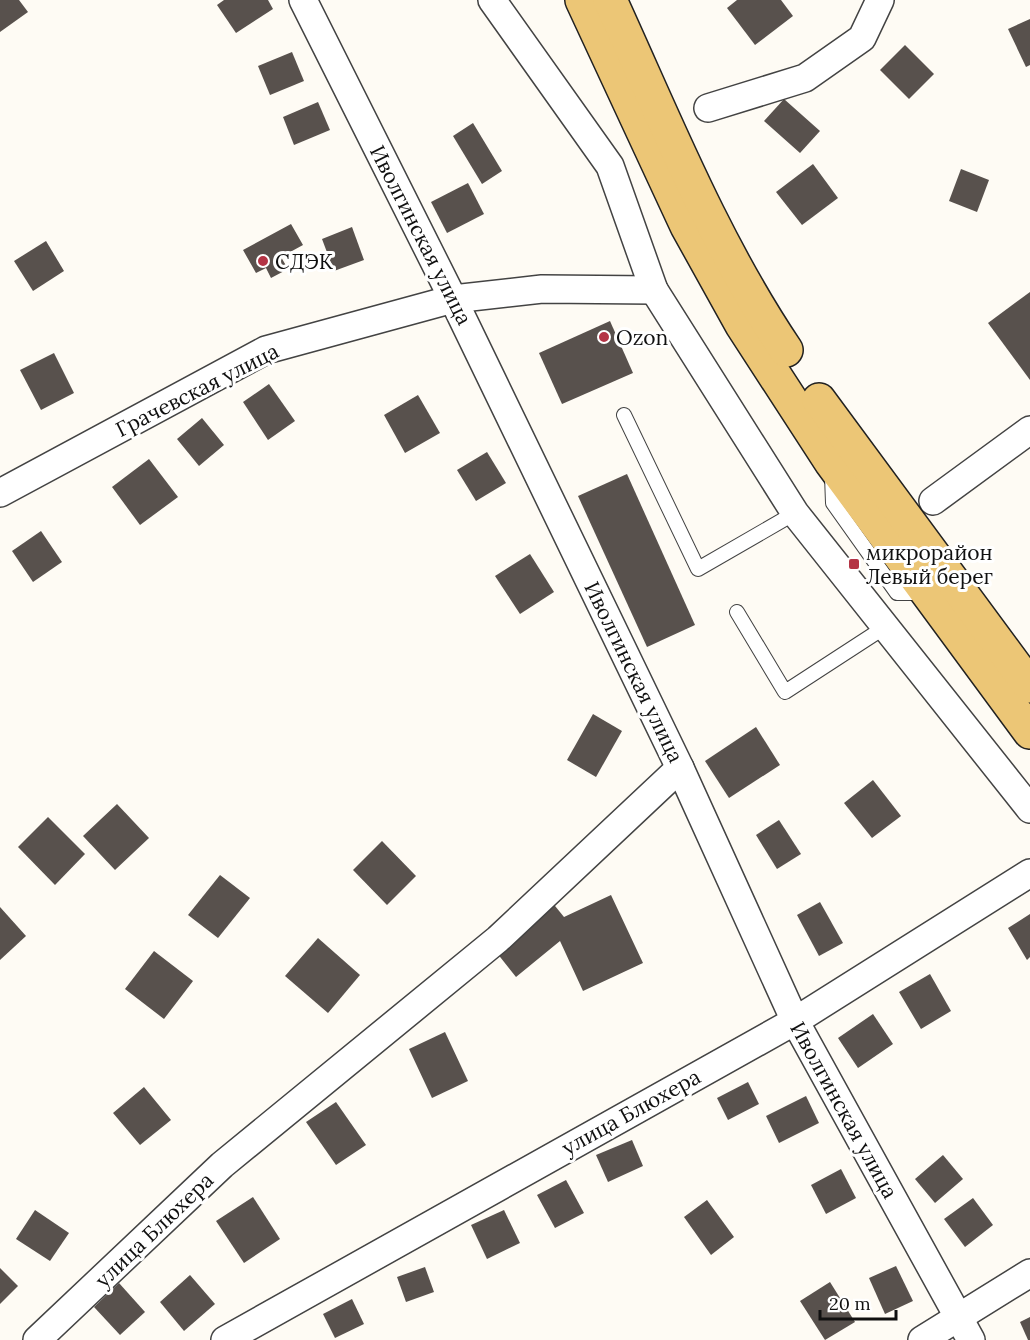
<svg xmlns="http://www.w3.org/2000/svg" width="1030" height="1340" viewBox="0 0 1030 1340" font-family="Lora,serif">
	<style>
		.building { fill: #58514d }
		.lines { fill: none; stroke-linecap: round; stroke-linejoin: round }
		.lane-casing { stroke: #434343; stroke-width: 16 }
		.street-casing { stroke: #434343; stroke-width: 30 }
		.primary-casing { stroke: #212121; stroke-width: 36 }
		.lane { stroke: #fff; stroke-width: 14 }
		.street { stroke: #fff; stroke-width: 27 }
		.primary { stroke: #ecc676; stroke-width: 33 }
		.poi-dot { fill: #b43445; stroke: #fff; stroke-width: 2 }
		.labels { text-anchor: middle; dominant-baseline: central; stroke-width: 6; stroke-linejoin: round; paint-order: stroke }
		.street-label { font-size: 21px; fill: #101010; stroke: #fff }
		.poi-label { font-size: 21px; fill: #101010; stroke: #fff; text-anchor: start }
	</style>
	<rect width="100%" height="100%" fill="#fefbf4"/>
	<g class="building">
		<path d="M0,0H19L28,12L0,32Z"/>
		<path d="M224,0H268L273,9L236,33L217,5Z"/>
		<path d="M737,0H781L793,16L755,45L727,8Z"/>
		<path d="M1030,19V65L1026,67L1008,29Z"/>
		<path d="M905,45L934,74L909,99L880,70Z"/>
		<path d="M292,52L304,81L270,95L258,66Z"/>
		<path d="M784,99L820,131L800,153L764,121Z"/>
		<path d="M318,102L330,130L294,145L283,117Z"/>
		<path d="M473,123L502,171L482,184L453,136Z"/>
		<path d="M813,164L838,198L802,225L776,192Z"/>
		<path d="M961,169L989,180L977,212L949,201Z"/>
		<path d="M468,183L484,214L447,233L431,202Z"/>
		<path d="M291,224L303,245L281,257L288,269L271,278L266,268L256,273L243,250Z"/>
		<path d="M352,227L364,260L334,271L322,239Z"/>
		<path d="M46,241L64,271L33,291L14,261Z"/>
		<path d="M1030,292V380L988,323Z"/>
		<path d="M610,321L633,373L562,404L539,353Z"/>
		<path d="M54,353L74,393L41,410L20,370Z"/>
		<path d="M269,384L295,421L268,440L243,402Z"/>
		<path d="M418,395L440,433L405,453L384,415Z"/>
		<path d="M202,418L224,445L199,466L177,439Z"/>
		<path d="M487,452L506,483L476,501L457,470Z"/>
		<path d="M149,459L178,497L140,525L112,487Z"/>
		<path d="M627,474L695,625L647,647L578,496Z"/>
		<path d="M41,531L62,562L33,582L12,551Z"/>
		<path d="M530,554L554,592L520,614L495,576Z"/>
		<path d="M593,714L622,731L596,777L567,760Z"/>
		<path d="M756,727L780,765L729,798L705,761Z"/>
		<path d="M873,780L901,816L872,838L844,803Z"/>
		<path d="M117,804L149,838L115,870L83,836Z"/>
		<path d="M48,817L85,854L55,885L18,847Z"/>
		<path d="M779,820L801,854L777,869L756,835Z"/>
		<path d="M382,841L416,876L387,905L353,870Z"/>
		<path d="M220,875L250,898L218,938L188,915Z"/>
		<path d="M611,895L643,963L583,991L560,941L516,977L493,948L551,901L564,917Z"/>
		<path d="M820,902L843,943L819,956L797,915Z"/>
		<path d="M0,907L26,936L0,960Z"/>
		<path d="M1030,914V957L1027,960L1008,928Z"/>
		<path d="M318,938L360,975L328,1013L285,976Z"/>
		<path d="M154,951L193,981L164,1019L125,989Z"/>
		<path d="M930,974L951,1011L921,1029L899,992Z"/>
		<path d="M873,1014L893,1044L858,1068L838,1038Z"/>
		<path d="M445,1032L468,1081L432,1098L409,1049Z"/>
		<path d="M748,1082L759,1104L728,1120L717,1098Z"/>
		<path d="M144,1087L171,1120L140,1145L113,1113Z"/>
		<path d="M806,1096L819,1123L779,1143L766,1116Z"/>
		<path d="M336,1102L366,1145L336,1165L306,1122Z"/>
		<path d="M632,1140L643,1166L608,1182L596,1155Z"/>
		<path d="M943,1155L963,1179L935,1203L915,1179Z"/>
		<path d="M841,1169L856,1198L826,1214L811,1185Z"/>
		<path d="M566,1180L584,1213L555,1228L537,1195Z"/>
		<path d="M253,1197L280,1239L244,1263L216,1221Z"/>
		<path d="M973,1198L993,1225L965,1247L944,1219Z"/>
		<path d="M707,1200L734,1237L711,1255L684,1217Z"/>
		<path d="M35,1210L69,1233L50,1261L16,1239Z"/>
		<path d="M504,1210L520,1243L487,1259L471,1225Z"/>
		<path d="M896,1266L913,1301L885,1314L869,1278Z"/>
		<path d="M425,1267L434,1292L406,1302L397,1277Z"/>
		<path d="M0,1268L18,1286L0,1304Z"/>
		<path d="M190,1275L215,1304L184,1331L160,1302Z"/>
		<path d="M830,1282L855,1322L825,1340L800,1301Z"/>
		<path d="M119,1283L145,1312L120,1335L94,1307Z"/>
		<path d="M352,1299L364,1324L335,1338L323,1314Z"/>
		<path d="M1030,1317V1340H1028L1020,1322Z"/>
	</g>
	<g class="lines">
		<defs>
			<g id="lane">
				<path d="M624,415L698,569L795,513"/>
				<path d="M832,476L833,503L897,593H926"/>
				<path d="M737,612L785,692L885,627"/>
			</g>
			<g id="street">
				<path d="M303,0L453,299L680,768L795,1021L971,1340"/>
				<path d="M492,0L610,166L654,290L795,513L1030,809"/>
				<path d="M708,108L805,78L862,38L880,0"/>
				<path d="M0,493L266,350L453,299L542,289L654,290"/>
				<path d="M933,501L1030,430"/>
				<path d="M37,1340L222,1165L498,939L680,768"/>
				<path d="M225,1340L795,1021L1030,873"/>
				<path d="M922,1340L1030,1273"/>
			</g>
			<g id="primary">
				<path d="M582,0L687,226L742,325L831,462L1030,732"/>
				<path d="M610,0C664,118 713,242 786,350"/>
				<path d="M819,400L1030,686"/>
			</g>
		</defs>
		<use href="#lane" class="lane-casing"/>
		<use href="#street" class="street-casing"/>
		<use href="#primary" class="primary-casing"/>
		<use href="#lane" class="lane"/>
		<use href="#street" class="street"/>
		<use href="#primary" class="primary"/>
	</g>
	<g class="poi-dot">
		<circle cx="263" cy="261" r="6"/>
		<circle cx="604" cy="337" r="6"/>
		<rect x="848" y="558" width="12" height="12" rx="3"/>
	</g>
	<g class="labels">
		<g class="street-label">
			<text transform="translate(421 235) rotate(63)">Иволгинская улица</text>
			<text transform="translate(197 390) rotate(-27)">Грачевская улица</text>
			<text transform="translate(634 672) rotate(64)">Иволгинская улица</text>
			<text transform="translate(844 1110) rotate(61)">Иволгинская улица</text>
			<text transform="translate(631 1112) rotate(-29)">улица Блюхера</text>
			<text transform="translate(154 1230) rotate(-44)">улица Блюхера</text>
		</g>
		<g class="poi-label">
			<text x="275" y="261">СДЭК</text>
			<text x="616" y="337">Ozon</text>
			<text x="866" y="552">микрорайон<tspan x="866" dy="24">Левый берег</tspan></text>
		</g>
	</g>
	<path d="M820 1310v9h76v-9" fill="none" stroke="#101010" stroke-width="3"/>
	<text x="829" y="1310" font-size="18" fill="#101010" stroke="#ffffff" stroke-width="4.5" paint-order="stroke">20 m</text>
</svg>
